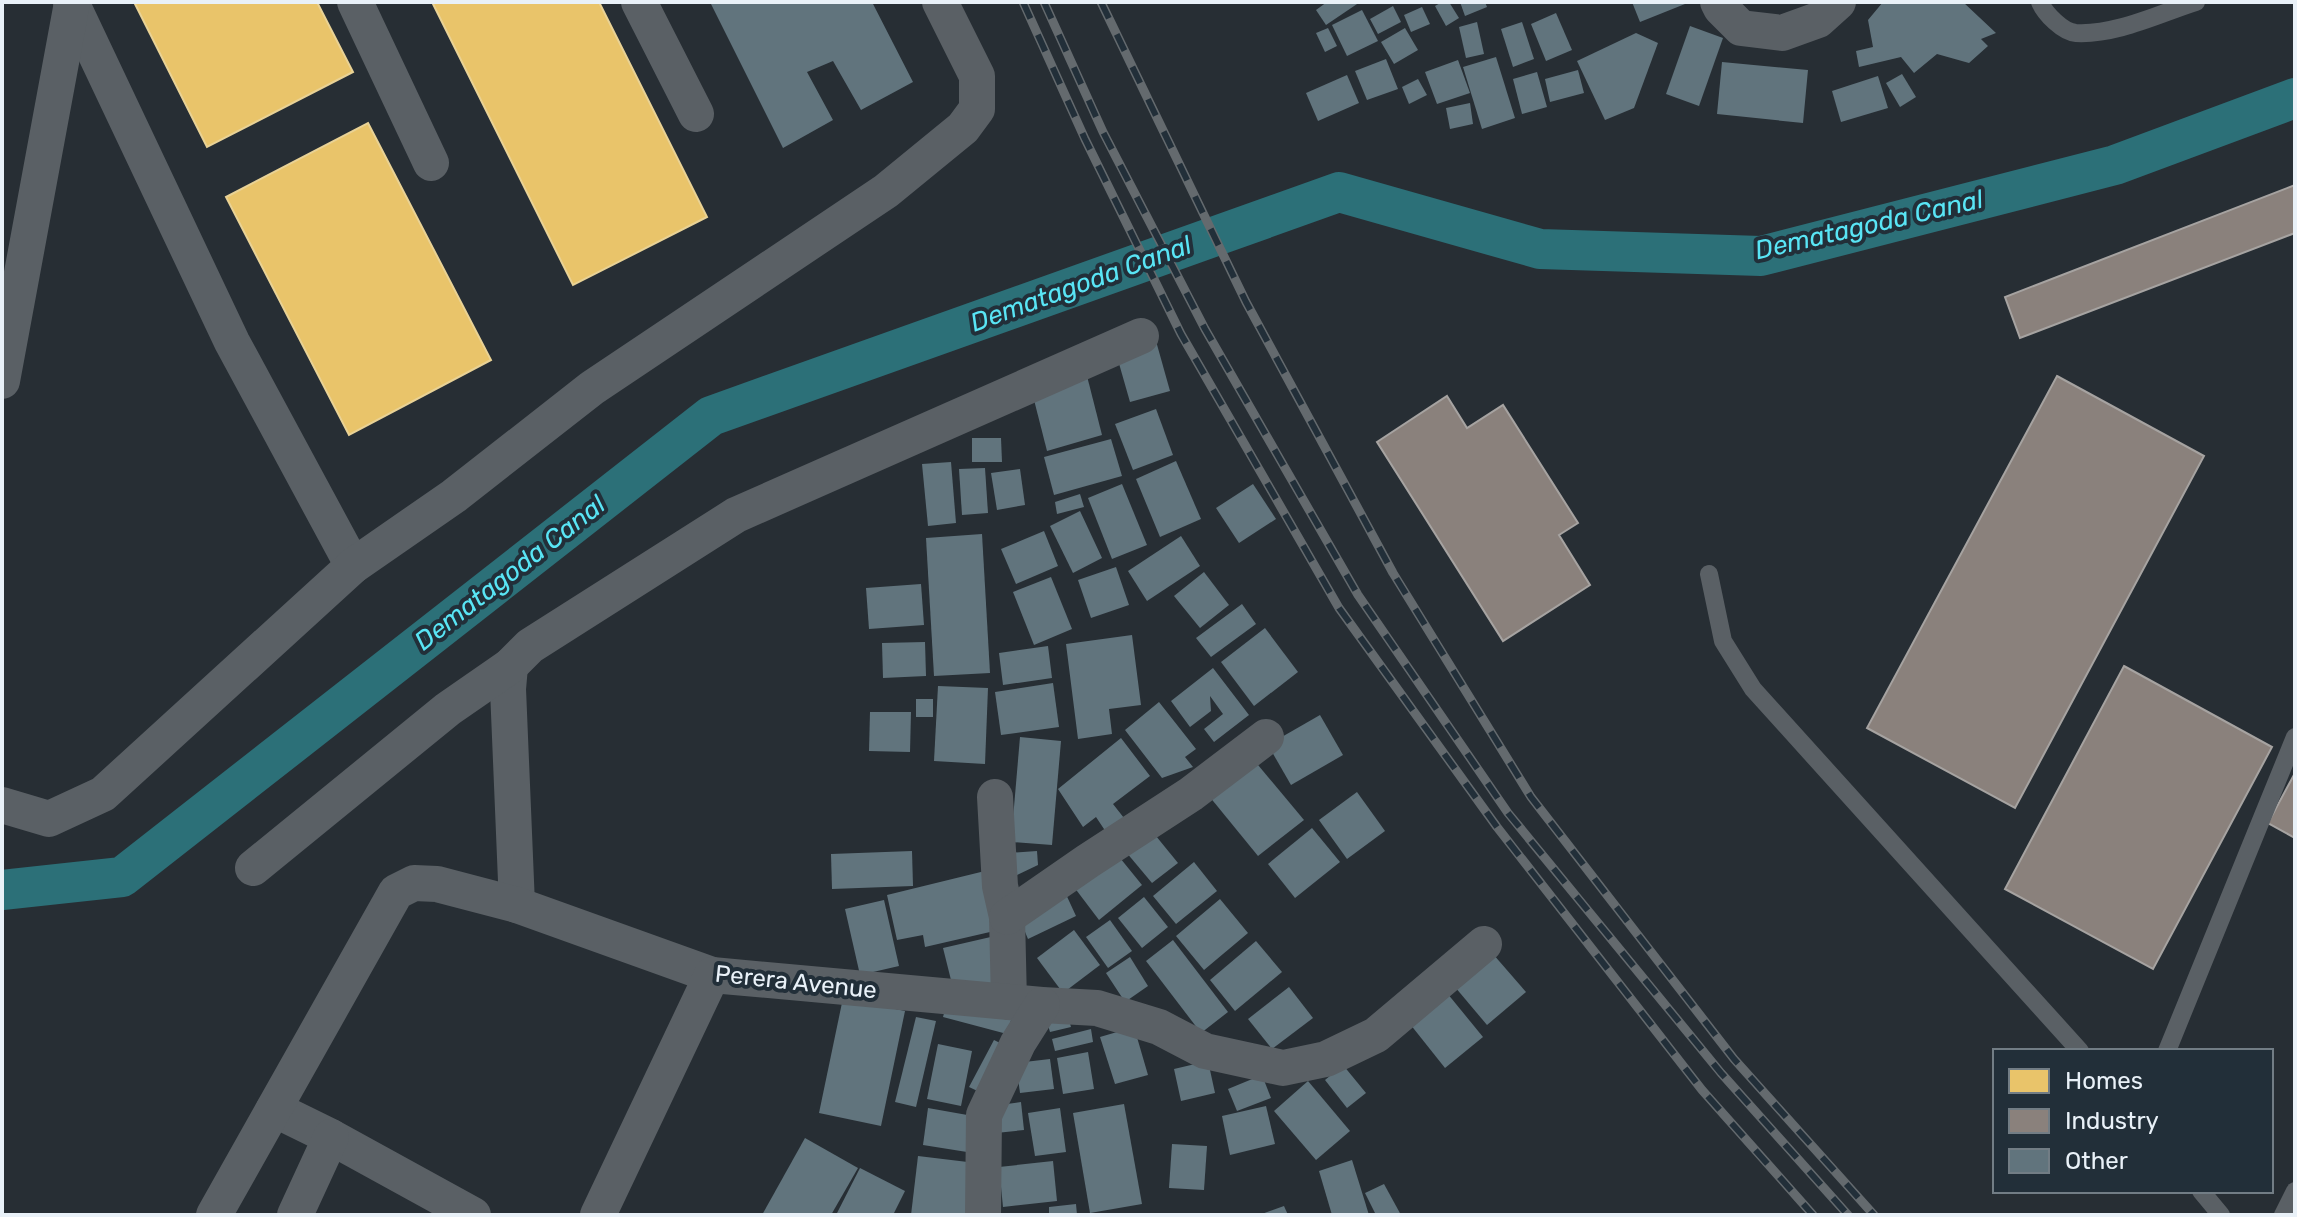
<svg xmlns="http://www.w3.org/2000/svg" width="2297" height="1217" viewBox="0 0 2297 1217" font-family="Rubik,sans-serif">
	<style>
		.homes { fill: #e9c46a; stroke: #e9d295; stroke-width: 2 }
		.industry { fill: #8a817c; stroke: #a6a3a1; stroke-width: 2 }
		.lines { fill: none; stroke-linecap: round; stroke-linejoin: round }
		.canal { stroke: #2c7078; stroke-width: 40 }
		.building { fill: #61747d }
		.lane { stroke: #5a6065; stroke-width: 18 }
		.street { stroke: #5a6065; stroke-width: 36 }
		.rail-casing { stroke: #646a6e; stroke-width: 9 }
		.rail { stroke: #222f39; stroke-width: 6; stroke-dasharray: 18; stroke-linecap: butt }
		.labels { text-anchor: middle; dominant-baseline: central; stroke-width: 8; stroke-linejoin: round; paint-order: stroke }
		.street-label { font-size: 24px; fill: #e9f1f8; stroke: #222f39 }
		.water-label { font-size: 26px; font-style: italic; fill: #59e5f5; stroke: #222f39 }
	</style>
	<rect width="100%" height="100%" fill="#272e34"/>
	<g class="homes">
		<path d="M134,2H317L353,72L207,147Z"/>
		<path d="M432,2H599L707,217L573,285Z"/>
		<path d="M368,123L491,360L349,435L226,197Z"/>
	</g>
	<g class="industry">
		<path d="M2295,185V233L2020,338L2005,297Z"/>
		<path d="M2057,376L2204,456L2015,808L1867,728Z"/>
		<path d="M1447,396L1467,428L1503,405L1578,523L1559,535L1590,585L1503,641L1377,442Z"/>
		<path d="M2124,666L2272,747L2153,969L2005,889Z"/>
		<path d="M2295,773V838L2268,823Z"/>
	</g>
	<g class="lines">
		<path class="canal" d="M2,890L122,877L711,416L1339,192L1540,249L1761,256L2115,165L2295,98"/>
	</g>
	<g class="building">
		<path d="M710,2H872L913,82L861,110L833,61L807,72L833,120L783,148Z"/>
		<path d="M1327,2H1360L1326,25L1316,10Z"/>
		<path d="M1442,2H1449L1459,18L1446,26L1435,6Z"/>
		<path d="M1460,2H1485L1487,7L1465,16Z"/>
		<path d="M1632,2H1690L1640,22Z"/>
		<path d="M1883,2H1963L1996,33L1981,39L1988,46L1969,63L1937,54L1914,73L1901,57L1859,67L1856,51L1873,47L1868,20Z"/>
		<path d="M1393,6L1401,22L1378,34L1370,19Z"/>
		<path d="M1422,7L1430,24L1411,32L1404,15Z"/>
		<path d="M1362,10L1378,41L1347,56L1332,25Z"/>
		<path d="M1556,13L1572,50L1546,61L1531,24Z"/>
		<path d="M1477,22L1484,54L1466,58L1459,27Z"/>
		<path d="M1522,22L1534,59L1513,67L1501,29Z"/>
		<path d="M1690,26L1723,38L1699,106L1666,94Z"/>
		<path d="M1328,28L1337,46L1325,52L1316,33Z"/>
		<path d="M1405,28L1418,50L1394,64L1381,42Z"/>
		<path d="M1636,33L1658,43L1634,108L1605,120L1577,61Z"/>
		<path d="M1496,57L1515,118L1482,129L1463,67Z"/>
		<path d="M1386,59L1398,89L1367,100L1355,71Z"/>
		<path d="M1458,60L1470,93L1437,104L1425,72Z"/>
		<path d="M1722,62L1808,70L1803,123L1717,114Z"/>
		<path d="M1578,70L1584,93L1550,102L1545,79Z"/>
		<path d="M1537,72L1547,107L1522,114L1513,79Z"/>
		<path d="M1902,74L1916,97L1900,107L1886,83Z"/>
		<path d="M1347,75L1359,103L1318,121L1306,93Z"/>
		<path d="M1878,76L1888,108L1841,122L1832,91Z"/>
		<path d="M1418,79L1427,95L1409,104L1402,87Z"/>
		<path d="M1470,103L1473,124L1450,129L1446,108Z"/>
		<path d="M1156,341L1170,391L1130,402L1116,353Z"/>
		<path d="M1087,376L1102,435L1047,451L1032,392Z"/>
		<path d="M1156,409L1173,455L1133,470L1115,424Z"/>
		<path d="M972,438H1001L1002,462H972Z"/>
		<path d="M1111,439L1122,476L1054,495L1044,457Z"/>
		<path d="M1176,461L1201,519L1160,537L1136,479Z"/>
		<path d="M951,462L956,523L928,526L922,464Z"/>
		<path d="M985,468L988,513L962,515L959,469Z"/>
		<path d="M1020,469L1025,505L997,510L991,473Z"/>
		<path d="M1122,484L1147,545L1112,559L1088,498Z"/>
		<path d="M1253,484L1276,519L1239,543L1216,508Z"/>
		<path d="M1080,494L1084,507L1057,514L1055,502Z"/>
		<path d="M1080,511L1102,558L1073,573L1050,526Z"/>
		<path d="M1044,531L1058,566L1016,584L1001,549Z"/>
		<path d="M982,534L990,673L934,676L926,538Z"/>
		<path d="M1181,536L1200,566L1147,601L1128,571Z"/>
		<path d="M1116,567L1129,605L1091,618L1078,580Z"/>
		<path d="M1204,572L1229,605L1200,628L1174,596Z"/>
		<path d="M1051,577L1072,629L1034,645L1013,592Z"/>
		<path d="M921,584L924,625L869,629L866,588Z"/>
		<path d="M1242,604L1256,624L1211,657L1196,638Z"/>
		<path d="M1265,628L1298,672L1254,706L1221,662Z"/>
		<path d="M1132,635L1141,705L1109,709L1112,734L1078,739L1066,644Z"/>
		<path d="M925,642L926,676L883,678L882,643Z"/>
		<path d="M1048,646L1052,678L1003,685L999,653Z"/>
		<path d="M1213,668L1249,715L1214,742L1204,729L1223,714L1210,696L1211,711L1190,727L1171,701Z"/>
		<path d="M1053,683L1059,727L1001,735L995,692Z"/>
		<path d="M938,686L988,688L985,764L934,761Z"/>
		<rect x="916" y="699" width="17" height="18"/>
		<path d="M1159,702L1196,749L1185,757L1193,767L1162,778L1125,730Z"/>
		<path d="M870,712H911L910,752L869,751Z"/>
		<path d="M1320,715L1343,755L1291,785L1268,745Z"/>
		<path d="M1020,737L1061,741L1052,845L1011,842Z"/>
		<path d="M1121,738L1150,776L1113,804L1124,818L1106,832L1096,817L1083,827L1058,789Z"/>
		<path d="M1253,759L1304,820L1258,856L1209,796Z"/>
		<path d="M1357,792L1385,831L1347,859L1319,820Z"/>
		<path d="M1147,825L1178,863L1152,883L1121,846Z"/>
		<path d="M1312,828L1340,862L1295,898L1268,864Z"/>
		<path d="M912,851L913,886L832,889L831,854Z"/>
		<path d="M1037,851L1038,865L1011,878L1008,853Z"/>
		<path d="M1116,853L1142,885L1099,920L1074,887Z"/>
		<path d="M1194,862L1217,891L1176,924L1153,896Z"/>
		<path d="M989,870L1003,929L925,947L923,935L897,940L887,895Z"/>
		<path d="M1064,890L1076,916L1028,939L1018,915Z"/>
		<path d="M1144,897L1168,927L1142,948L1118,918Z"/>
		<path d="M1220,899L1248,933L1204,970L1176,936Z"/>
		<path d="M884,900L899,966L860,975L845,909Z"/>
		<path d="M1110,920L1132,951L1108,968L1086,937Z"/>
		<path d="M1074,930L1100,965L1063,993L1037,958Z"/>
		<path d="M995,936L1005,981L954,992L943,948Z"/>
		<path d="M1173,940L1228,1012L1201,1033L1146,961Z"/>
		<path d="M1256,941L1282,972L1235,1011L1210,980Z"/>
		<path d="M1493,954L1526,992L1487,1025L1455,987Z"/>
		<path d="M1130,957L1148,986L1125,1002L1106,973Z"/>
		<path d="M1289,987L1313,1018L1272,1049L1248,1019Z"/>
		<path d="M1447,993L1483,1037L1445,1068L1410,1024Z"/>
		<path d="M843,998L905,1011L881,1126L819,1113Z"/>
		<path d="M948,999L1012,1017L1007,1034L943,1017Z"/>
		<path d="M1067,1013L1071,1027L1050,1032L1046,1018Z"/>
		<path d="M916,1017L936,1021L916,1107L895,1102Z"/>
		<path d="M1134,1027L1148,1075L1115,1084L1100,1037Z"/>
		<path d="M1091,1029L1093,1042L1055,1051L1052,1039Z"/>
		<path d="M994,1040L1010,1048L986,1095L969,1087Z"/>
		<path d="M938,1044L972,1051L961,1106L927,1099Z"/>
		<path d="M1088,1052L1094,1089L1063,1094L1057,1058Z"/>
		<path d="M1050,1059L1054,1089L1020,1093L1016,1063Z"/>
		<path d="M1208,1061L1215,1093L1181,1101L1174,1069Z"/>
		<path d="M1343,1065L1366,1093L1347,1108L1325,1080Z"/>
		<path d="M1262,1075L1271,1098L1237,1111L1228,1089Z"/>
		<path d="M1308,1081L1350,1131L1316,1160L1274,1111Z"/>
		<path d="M1021,1102L1024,1130L996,1133L992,1106Z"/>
		<path d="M1124,1104L1142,1204L1090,1213L1073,1113Z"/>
		<path d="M1266,1106L1275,1144L1230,1155L1222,1116Z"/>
		<path d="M928,1108L973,1116L967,1152L923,1145Z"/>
		<path d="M1060,1108L1066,1152L1035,1156L1028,1113Z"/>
		<path d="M805,1138L858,1168L831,1215H762Z"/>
		<path d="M1172,1144L1207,1146L1204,1190L1169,1188Z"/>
		<path d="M918,1156L976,1163L970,1215H911Z"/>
		<path d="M1352,1160L1369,1215H1332L1319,1171Z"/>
		<path d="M1053,1161L1057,1201L1003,1207L999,1167Z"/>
		<path d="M860,1168L905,1191L893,1215H836Z"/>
		<path d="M1384,1184L1401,1215H1376L1365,1193Z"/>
		<path d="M1076,1204L1077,1215H1049V1207Z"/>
		<path d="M1284,1206L1288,1215H1259Z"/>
	</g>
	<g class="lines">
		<g class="lane">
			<path d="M2040,2C2045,14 2063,32 2076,33C2117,35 2158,14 2196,2"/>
			<path d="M1709,574L1723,641L1753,689L2080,1051"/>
			<path d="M2167,1051L2295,737"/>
			<path d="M2201,1191L2221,1215"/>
			<path d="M2283,1215L2295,1191"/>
		</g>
		<g class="street">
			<path d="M71,2L232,342L353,566"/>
			<path d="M355,2L431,163"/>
			<path d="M639,2L696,114"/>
			<path d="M1718,2L1721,8L1741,28L1782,33L1818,20L1838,2"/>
			<path d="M2,381L72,3"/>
			<path d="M510,666L508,689L517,905"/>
			<path d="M995,797L1000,886L1007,917L1009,1002"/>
			<path d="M2,805L49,819L103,794L353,566L454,496L592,388L886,191L963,128L977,109V76L940,2"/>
			<path d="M253,868L448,709L510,666L530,646L736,515L1141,336"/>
			<path d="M1007,917L1088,861L1191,794L1266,737"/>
			<path d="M274,1109L331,1137L473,1215"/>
			<path d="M214,1215L396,892L414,883L437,884L517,905L712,975L1042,1005L1097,1008L1159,1027L1205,1051L1283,1068L1326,1059L1376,1035L1484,944"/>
			<path d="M295,1215L331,1137"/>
			<path d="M598,1215L712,975"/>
			<path d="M983,1215L984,1115L1018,1043L1042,1005"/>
		</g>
		<defs>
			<g id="rail">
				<path d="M1023,2L1085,139L1181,334L1339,608L1497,827L1702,1090L1813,1215"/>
				<path d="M1044,2L1103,132L1205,329L1358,595L1508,813L1721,1073L1848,1215"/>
				<path d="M1101,2L1246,302L1393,573L1531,797L1734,1059L1874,1215"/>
			</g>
		</defs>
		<use href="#rail" class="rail-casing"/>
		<use href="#rail" class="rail"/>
	</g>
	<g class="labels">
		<g class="street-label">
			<text transform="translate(796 982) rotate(6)">Perera Avenue</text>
		</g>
		<g class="water-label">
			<text transform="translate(1869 225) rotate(-13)">Dematagoda Canal</text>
			<text transform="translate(1081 284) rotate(-20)">Dematagoda Canal</text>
			<text transform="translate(510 573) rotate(-38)">Dematagoda Canal</text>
		</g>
	</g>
	<rect width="2297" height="1217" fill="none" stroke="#e9f1f8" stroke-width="8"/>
	<rect x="1993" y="1049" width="280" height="144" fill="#222f39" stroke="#727d85" stroke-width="2"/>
	<rect x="2009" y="1069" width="40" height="24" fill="#e9c46a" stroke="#727d85" stroke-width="2"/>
	<text x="2065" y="1089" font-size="24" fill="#e9f1f8">Homes</text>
	<rect x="2009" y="1109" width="40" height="24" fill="#8a817c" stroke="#727d85" stroke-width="2"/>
	<text x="2065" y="1129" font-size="24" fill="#e9f1f8">Industry</text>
	<rect x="2009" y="1149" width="40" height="24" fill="#61747d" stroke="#727d85" stroke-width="2"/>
	<text x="2065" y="1169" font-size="24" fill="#e9f1f8">Other</text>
</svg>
